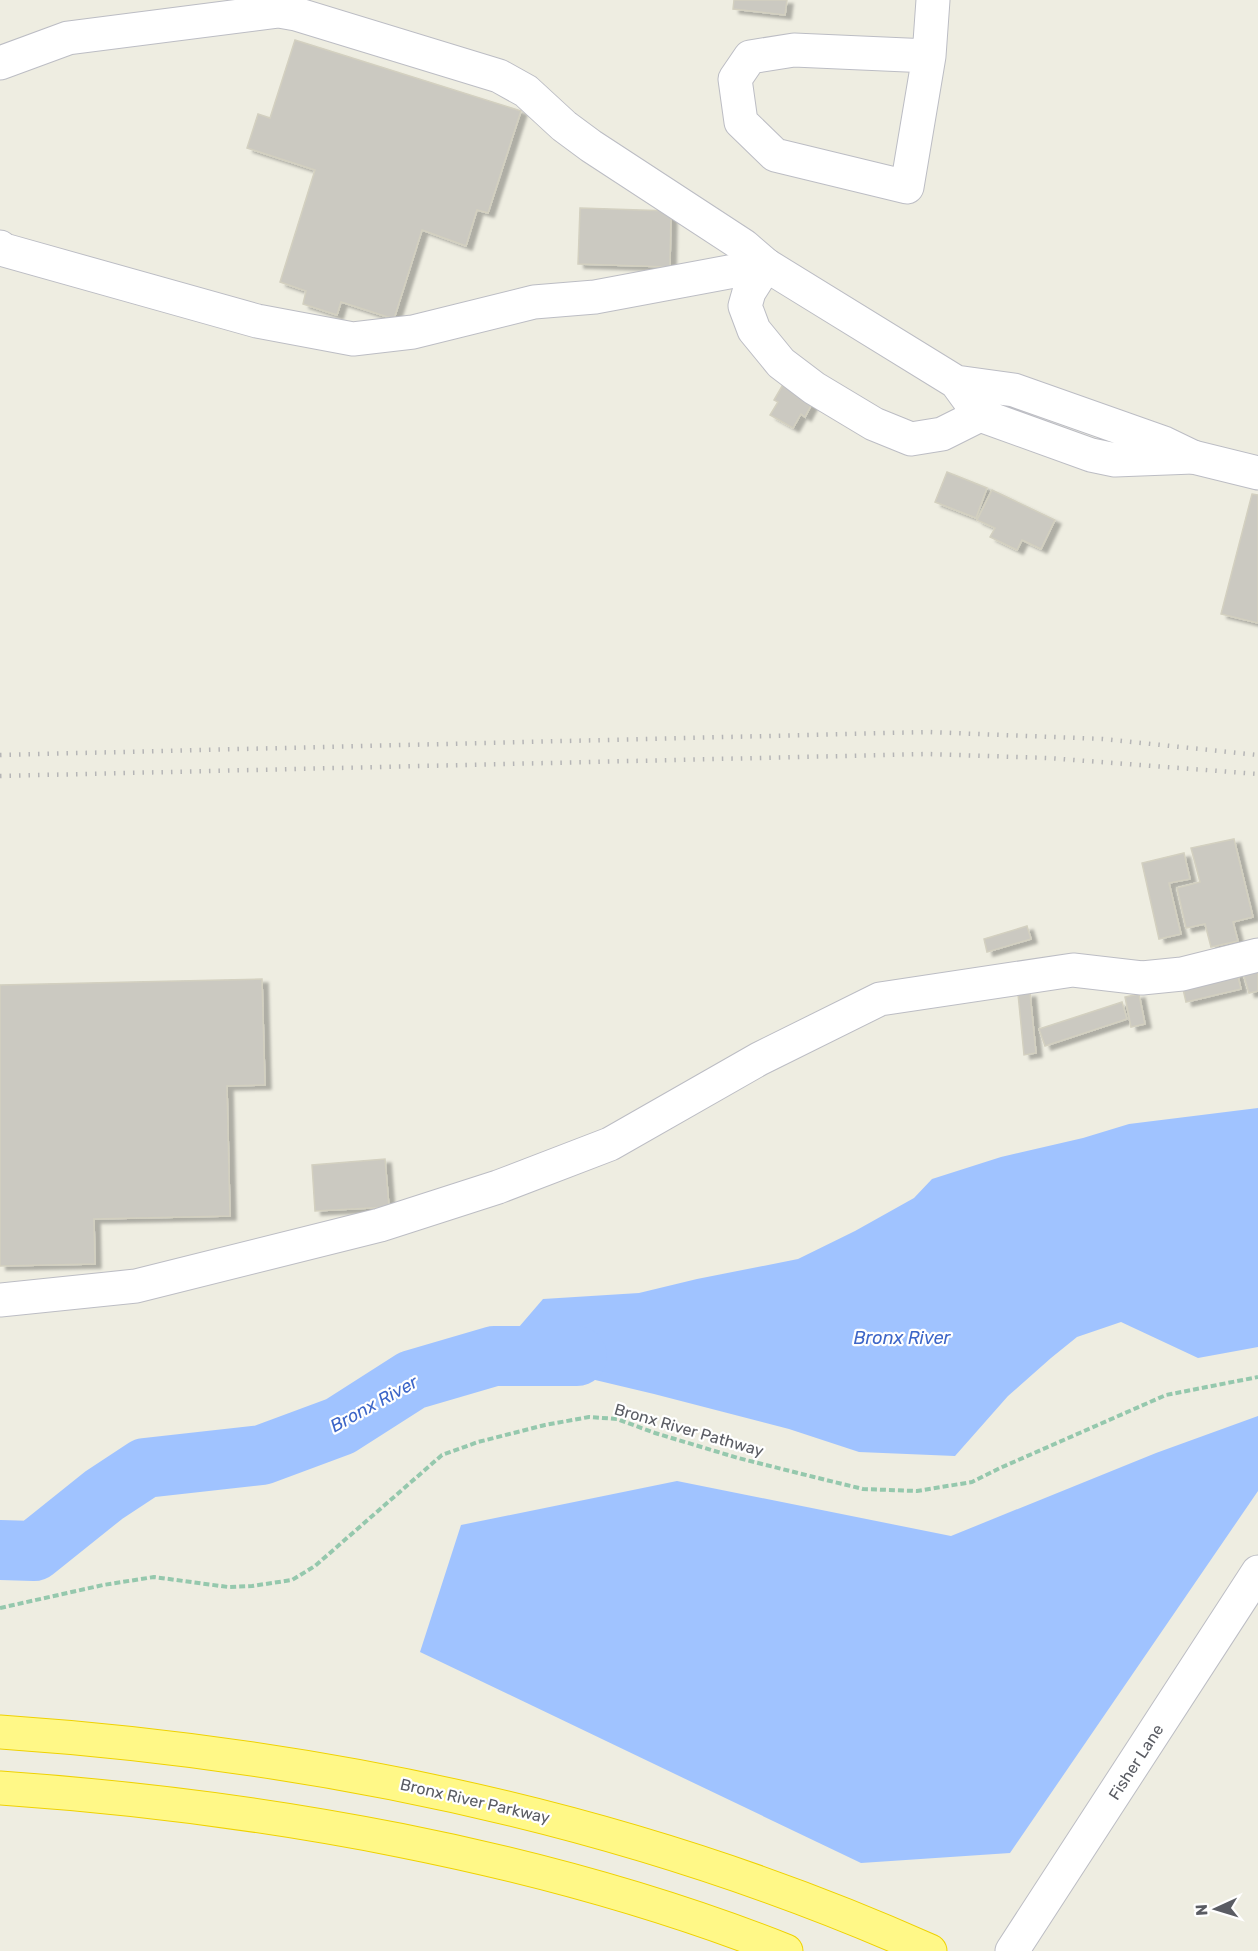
<svg xmlns="http://www.w3.org/2000/svg" width="1258" height="1951" viewBox="0 0 1258 1951" font-family="Rubik,sans-serif">
	<style>
		.water { fill: #a0c3ff }
		.lines { fill: none; stroke-linecap: round; stroke-linejoin: round }
		.river { stroke: #a0c3ff; stroke-width: 60 }
		.building { fill: #cbc9c1; stroke: #d3d0c0; stroke-width: 1.5; filter: url(#shadow) }
		.minor-casing { stroke: #bcbdc4; stroke-width: 35 }
		.highway-casing { stroke: #efd200; stroke-width: 35 }
		.path { stroke: #95c8ad; stroke-width: 4; stroke-dasharray: 6 3; stroke-linecap: butt }
		.minor { stroke: #fff; stroke-width: 33 }
		.highway { stroke: #fff887; stroke-width: 33 }
		.rail { stroke: #b5b5b6; stroke-width: 4.5; stroke-dasharray: 1.5 8; stroke-linecap: butt }
		.labels { text-anchor: middle; dominant-baseline: central; stroke-width: 4.5; stroke-linejoin: round; paint-order: stroke }
		.street-label { font-size: 16px; fill: #5a5c63; stroke: #fff }
		.water-label { font-size: 18px; font-style: italic; fill: #3d66c8; stroke: #fff }
	</style>
	<defs>
		<filter id="shadow"><feDropShadow dx="6" dy="4" stdDeviation="1.5" flood-color="#0004"/></filter>
	</defs>
	<rect width="100%" height="100%" fill="#eeede1"/>
	<g class="water">
		<path d="M1258,1108V1347L1198,1358L1121,1322L1077,1337L1051,1358L1008,1396L955,1456L859,1452L789,1429L654,1394L494,1356L543,1299L639,1293L697,1279L798,1259L855,1231L914,1198L932,1179L1001,1157L1083,1138L1129,1124Z"/>
		<path d="M1258,1416V1491L1010,1853L861,1863L420,1652L461,1525L677,1481L951,1536L1156,1453Z"/>
	</g>
	<g class="lines">
		<path class="river" d="M0,1550L34,1551L104,1495L145,1468L262,1455L340,1426L412,1380L494,1356H577"/>
	</g>
	<g class="building">
		<path d="M734,0H787L785,15L733,9Z"/>
		<path d="M295,40L521,111L488,213L477,210L466,246L422,230L394,319L341,302L337,315L303,304L306,291L280,282L315,170L247,148L258,114L270,118Z"/>
		<path d="M580,208L671,211L670,267L578,264Z"/>
		<path d="M785,381L815,398L805,417L801,414L793,428L770,415L778,402L774,400Z"/>
		<path d="M947,472L987,488L976,518L935,502Z"/>
		<path d="M992,490L1055,520L1041,549L1022,540L1017,550L990,537L995,528L977,520Z"/>
		<path d="M1252,494L1258,495V623L1221,614Z"/>
		<path d="M1234,839L1253,917L1233,922L1238,941L1211,947L1205,924L1186,928L1177,888L1200,882L1191,848Z"/>
		<path d="M1184,853L1190,879L1169,883L1181,934L1159,939L1142,863Z"/>
		<path d="M1027,926L1031,939L987,952L984,939Z"/>
		<path d="M1258,969V991L1249,993L1243,973Z"/>
		<path d="M1237,972L1241,989L1186,1002L1182,985Z"/>
		<path d="M262,979L265,1085L227,1086L230,1216L94,1219L95,1264L0,1266V985Z"/>
		<path d="M1030,993L1036,1053L1024,1055L1018,994Z"/>
		<path d="M1139,994L1145,1024L1131,1027L1125,997Z"/>
		<path d="M1122,1002L1127,1019L1045,1046L1039,1029Z"/>
		<path d="M385,1159L389,1207L315,1211L312,1165Z"/>
	</g>
	<g class="lines">
		<defs>
			<g id="minor">
				<path d="M929,56L794,50L750,57L735,79L741,122L775,155L907,187L929,56L933,0"/>
				<path d="M0,63L68,38L279,11L296,14L499,76L526,91L564,126L591,146L744,246L766,265L956,382L980,415L1091,455L1115,460L1193,457L1164,443L1014,390L956,382"/>
				<path d="M0,247L4,250L257,321L353,339L413,332L534,302L595,297L766,265"/>
				<path d="M766,265L749,292L745,306L754,330L781,363L814,388L874,424L911,439L942,434L980,415"/>
				<path d="M1193,457L1258,473"/>
				<path d="M0,1300L136,1286L380,1225L498,1187L610,1144L759,1059L880,999L1073,970L1142,978L1182,974L1258,955"/>
				<path d="M1012,1951L1258,1572"/>
			</g>
			<g id="highway">
				<path d="M0,1732C320,1754 637,1820 930,1951"/>
				<path d="M0,1788C261,1806 543,1855 786,1951"/>
			</g>
		</defs>
		<use href="#minor" class="minor-casing"/>
		<use href="#highway" class="highway-casing"/>
		<path class="path" d="M0,1608L103,1585L154,1577L228,1587L252,1586L292,1580L315,1566L442,1455L478,1442L545,1425L589,1417L617,1419L655,1433L738,1458L814,1477L863,1489L917,1491L972,1482L1000,1468L1166,1395L1258,1377"/>
		<use href="#minor" class="minor"/>
		<use href="#highway" class="highway"/>
		<g class="rail">
			<path d="M0,755L928,732L1103,739L1258,755"/>
			<path d="M0,776L927,754L1048,758L1258,774"/>
		</g>
	</g>
	<g class="labels">
		<g class="street-label">
			<text transform="translate(689 1430) rotate(16)">Bronx River Pathway</text>
			<text transform="translate(1136 1762) rotate(-57)">Fisher Lane</text>
			<text transform="translate(475 1801) rotate(13)">Bronx River Parkway</text>
		</g>
		<g class="water-label">
			<text x="902" y="1338">Bronx River</text>
			<text transform="translate(374 1404) rotate(-29)">Bronx River</text>
		</g>
	</g>
	<g transform="translate(1216 1909) rotate(266)" stroke="#ffffff" stroke-width="4.5" paint-order="stroke">
	<path d="M0-4.5L10 22L0 15L-10 22Z" fill="#5a5c63"/>
	<text y="-9" font-size="16" font-weight="bold" text-anchor="middle" fill="#5a5c63">N</text>
	</g>
</svg>
